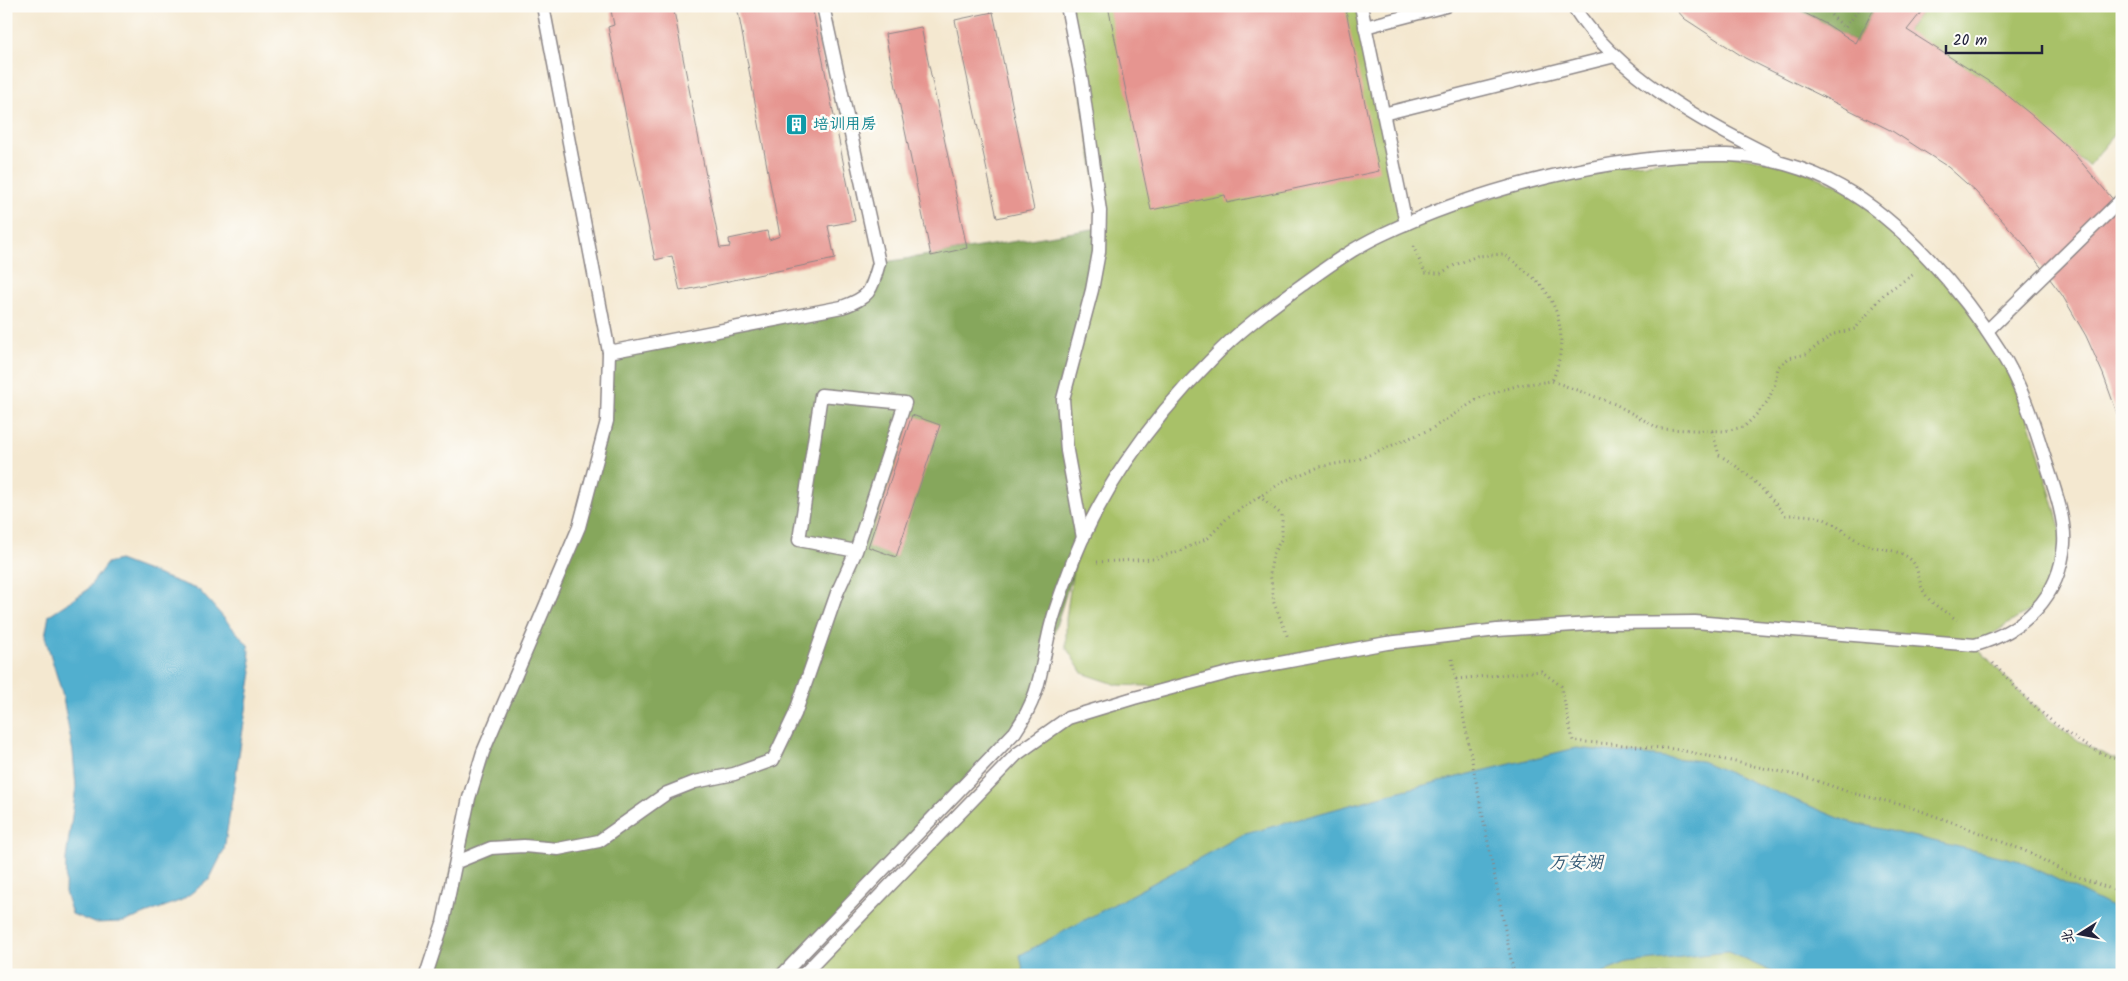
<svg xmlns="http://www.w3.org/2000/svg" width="2128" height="981" viewBox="0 0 2128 981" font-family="Kalam,'LXGW WenKai TC',sans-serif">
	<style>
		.green { fill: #a8c167; stroke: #657251 }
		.forest { fill: #86a75c; stroke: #54644c }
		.water { fill: #51afcf; stroke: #3a6885 }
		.building { fill: #e69590 }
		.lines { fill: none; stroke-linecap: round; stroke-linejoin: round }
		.service-casing { stroke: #8b8586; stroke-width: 15 }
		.path { stroke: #8b8586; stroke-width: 3; stroke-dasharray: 1 4; stroke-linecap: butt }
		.service { stroke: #fff; stroke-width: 12 }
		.labels { text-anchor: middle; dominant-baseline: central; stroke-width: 5; stroke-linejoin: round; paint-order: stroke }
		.culture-label { font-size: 16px; fill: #0d838f; stroke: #fdfcf7; text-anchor: start }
		.water-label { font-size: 18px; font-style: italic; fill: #355a76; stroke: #fdfcf7 }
	</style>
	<rect width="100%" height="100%" fill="#fdfcf7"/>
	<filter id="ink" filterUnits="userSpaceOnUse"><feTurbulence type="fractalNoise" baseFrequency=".02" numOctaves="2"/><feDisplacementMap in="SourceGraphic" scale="10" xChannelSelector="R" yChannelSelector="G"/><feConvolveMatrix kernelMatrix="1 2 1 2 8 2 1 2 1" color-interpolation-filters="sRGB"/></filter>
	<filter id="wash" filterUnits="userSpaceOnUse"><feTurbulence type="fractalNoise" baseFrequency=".0096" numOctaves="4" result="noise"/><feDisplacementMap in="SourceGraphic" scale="20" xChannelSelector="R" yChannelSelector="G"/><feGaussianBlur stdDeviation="1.12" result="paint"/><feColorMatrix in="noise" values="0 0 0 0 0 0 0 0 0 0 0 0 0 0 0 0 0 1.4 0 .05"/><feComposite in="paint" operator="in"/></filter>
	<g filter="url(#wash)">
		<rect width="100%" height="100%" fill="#f4e8d0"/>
		<g class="green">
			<path d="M1067,6H1361L1406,224L1583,169L1730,155L1789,165L1841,187L1889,222L1969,307L2021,392L2064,541L2043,602L1975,645C2018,690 2060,741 2122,761V975H803L1017,754L1068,718L1174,687L1118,685L1082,673L1066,647V619L1074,561L1063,399L1100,211Z"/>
			<path d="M1926,6H2122V126L2088,166L1996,86L1907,31Z"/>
		</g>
		<g class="forest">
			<path d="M1791,6H1875L1856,43L1828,25Z"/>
			<path d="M1099,228L1063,399L1083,538L1031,708L782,975H426L469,798L551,596L607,421L609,352L863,299L879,263Z"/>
		</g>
		<g class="water">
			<path d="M119,560L199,590L248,645L252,672L224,850L209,880L182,900L124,922L94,923L72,914L65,892L66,859L76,787L73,752L62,693L45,637L49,615L86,591L107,563Z"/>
			<path d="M1576,748L1701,761L1846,821L2020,861L2122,912V975H1779L1728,952L1627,963L1597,975H1024L1020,955L1242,835L1404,790Z"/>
		</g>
		<g id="blocks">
			<g class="building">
				<path d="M610,6H673L720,248L730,247L729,239L767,231L769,240L780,236L737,6H812L855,221L828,226L835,259L680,291L672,256L655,260L608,27L614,25Z"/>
				<path d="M1108,6H1345L1379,171L1227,203L1225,195L1151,210Z"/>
				<path d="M1673,6H1791L1828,25L1856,43L1875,6H1926L1907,30L1996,86L2034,117L2070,149L2122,210V427L2103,374L2086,336L2062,295L2022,242L1975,191L1948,167L1892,131L1745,58L1685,19Z"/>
				<path d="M993,12L1034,210L997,218L955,20Z"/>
				<path d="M921,27L967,248L931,256L885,34Z"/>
				<path d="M912,415L940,425L896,557L868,547Z"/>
			</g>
		</g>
	</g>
	<g filter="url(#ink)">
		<use href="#blocks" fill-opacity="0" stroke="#8b8586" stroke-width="1"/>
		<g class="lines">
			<defs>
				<g id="service">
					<path d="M1067,6L1082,82L1100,211L1099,252L1092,290L1063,399L1067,451L1083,538"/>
					<path d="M1361,6L1406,224"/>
					<path d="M1573,6C1617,75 1703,123 1775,158"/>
					<path d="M1365,27L1446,6"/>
					<path d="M1383,114L1615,56"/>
					<path d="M1987,331L2122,199"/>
					<path d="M609,352L842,307C870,297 871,292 879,263L823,6"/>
					<path d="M457,862L491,848L524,846L558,849L599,841L667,793L695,782L734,774L773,760L795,714L837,593L856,551L905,403L821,395L799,540L856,551"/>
					<path d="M426,975L443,923L469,798L483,752L579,527L607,421L609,352L543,6"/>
					<path d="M782,975L1015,732C1041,694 1040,671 1050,629C1054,612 1060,596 1066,580C1094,498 1149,422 1210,361C1237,332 1270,308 1302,285C1327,267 1353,248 1381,235C1480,188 1617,153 1727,155C1765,156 1808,168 1841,187C1902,221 1963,292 2000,351C2020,382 2032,418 2043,453C2051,479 2066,517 2064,544C2060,597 2024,631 1975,645L1695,622L1605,623L1497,630L1387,643L1236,671L1134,698L1068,718L1017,754L803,975"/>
				</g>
			</defs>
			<use href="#service" class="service-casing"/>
			<g class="path">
				<path d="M1827,6L1830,14L1845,28L1861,6"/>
				<path d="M1413,246L1425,273H1441L1455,265L1477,256L1503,254C1516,264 1531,274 1542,286C1564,314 1566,350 1552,381"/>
				<path d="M1712,431L1719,455C1747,471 1765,491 1785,515C1799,515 1817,514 1830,522C1841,528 1851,538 1862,543C1877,550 1897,548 1910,559C1919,566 1918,581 1923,590C1929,604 1945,611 1957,620"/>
				<path d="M1259,496L1282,515V538L1273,554L1270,572L1274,603L1288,638"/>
				<path d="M1097,562L1154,559L1182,550L1208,538L1228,517L1284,481L1319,467L1357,460L1431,429L1481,397L1519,385L1552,381L1615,404L1660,429L1724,431L1744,427L1755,416L1768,401L1775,384L1778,367L1789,358L1806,354L1834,334L1855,329L1885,293L1914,274"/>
				<path d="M1452,659L1514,975"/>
				<path d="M1993,663C2030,703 2068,744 2122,761"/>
				<path d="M1456,679L1541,671L1561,686L1573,741L1675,749L1805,777L1852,793L1907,806L1960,825L2030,853L2065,872L2122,893"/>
			</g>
			<use href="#service" class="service"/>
		</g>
	</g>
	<defs>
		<symbol id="building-square" viewBox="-11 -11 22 22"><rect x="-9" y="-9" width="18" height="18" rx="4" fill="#0f9aa8" stroke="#fdfcf7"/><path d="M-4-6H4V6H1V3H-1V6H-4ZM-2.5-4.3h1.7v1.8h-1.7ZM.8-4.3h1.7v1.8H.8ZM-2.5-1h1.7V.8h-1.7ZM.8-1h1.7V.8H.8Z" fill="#fff"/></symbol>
	</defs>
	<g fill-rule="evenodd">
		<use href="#building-square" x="784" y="112" width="25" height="25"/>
	</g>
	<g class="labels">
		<g class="culture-label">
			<text x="813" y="124">培训用房</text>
		</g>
		<g class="water-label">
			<text x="1576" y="863">万安湖</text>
		</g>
	</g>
	<rect width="2128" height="981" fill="none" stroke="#fdfcf7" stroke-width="25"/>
	<g transform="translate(2080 934) rotate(259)" stroke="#fdfcf7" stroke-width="4" paint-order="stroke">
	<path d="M0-4L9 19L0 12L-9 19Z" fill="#22223b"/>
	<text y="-8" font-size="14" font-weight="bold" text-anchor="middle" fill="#22223b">北</text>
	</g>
	<path d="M1946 45v8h96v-8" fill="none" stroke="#22223b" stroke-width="2.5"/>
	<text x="1953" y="45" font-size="15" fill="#22223b" stroke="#fdfcf7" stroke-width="4" paint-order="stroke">20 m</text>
</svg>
